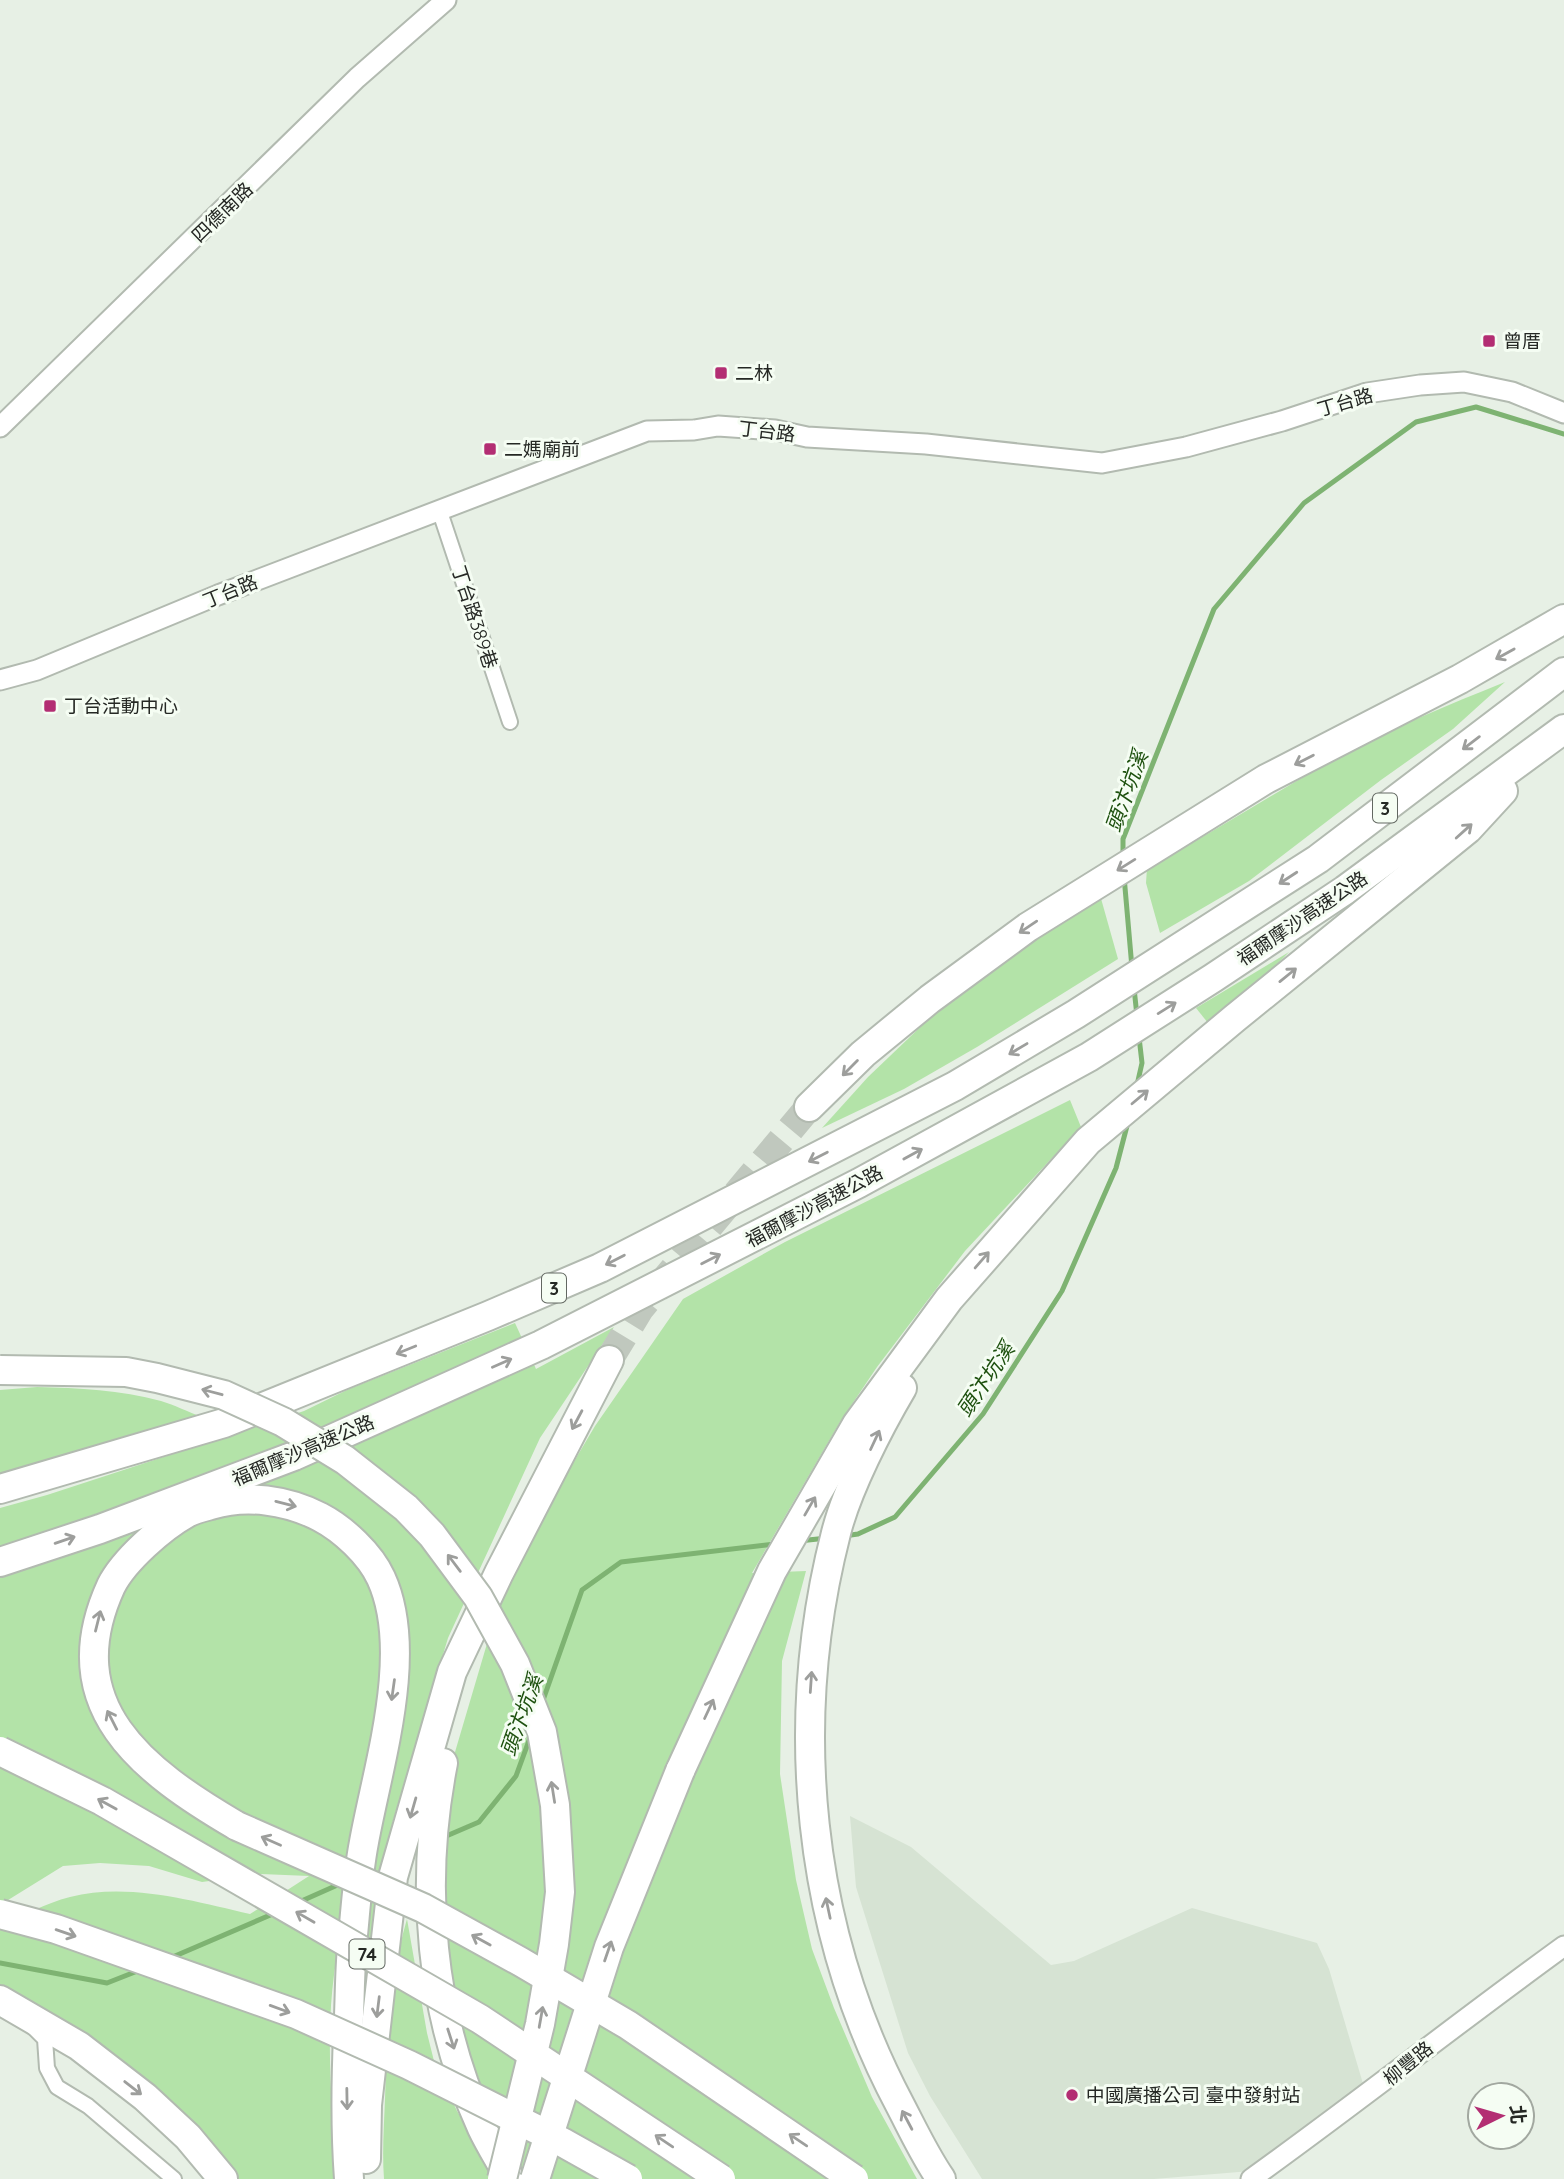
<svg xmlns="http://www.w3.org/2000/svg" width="1564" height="2179" viewBox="0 0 1564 2179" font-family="Quicksand,'Noto Sans TC',sans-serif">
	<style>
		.built { fill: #d6e3d3 }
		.green { fill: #b3e3a8 }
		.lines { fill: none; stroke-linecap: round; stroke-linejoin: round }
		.stream { stroke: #7eb372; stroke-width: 5 }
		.motorway-tunnel { stroke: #c0c8be; stroke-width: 28; stroke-dasharray: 28 14; stroke-linecap: butt }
		.minor-casing { stroke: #b2bab0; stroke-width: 18 }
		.tertiary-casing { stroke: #b2bab0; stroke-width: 23 }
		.motorway-casing { stroke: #b2bab0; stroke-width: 32 }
		.minor { stroke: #fff; stroke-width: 14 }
		.tertiary { stroke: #fff; stroke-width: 19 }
		.motorway { stroke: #fff; stroke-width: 28 }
		.motorway-bridge-casing { stroke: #b2bab0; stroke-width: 32; stroke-linecap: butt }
		.motorway-bridge { stroke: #fff; stroke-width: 28 }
		.oneway { stroke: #9d9e9c }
		.poi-dot { fill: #b32e73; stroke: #f5fdf3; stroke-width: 2.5 }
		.labels { text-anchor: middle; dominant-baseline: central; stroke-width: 6; stroke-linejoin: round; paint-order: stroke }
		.shield { fill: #f5fdf3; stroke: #636862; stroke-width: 2 }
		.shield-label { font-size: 18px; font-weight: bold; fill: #252824 }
		.street-label { font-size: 19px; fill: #252824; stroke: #f5fdf3 }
		.poi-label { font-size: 19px; fill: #252824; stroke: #f5fdf3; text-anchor: start }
		.water-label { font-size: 21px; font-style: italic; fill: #1d500e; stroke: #f5fdf3 }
	</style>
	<rect width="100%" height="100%" fill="#e7f0e5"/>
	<path class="built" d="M850,1816L911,1847L1051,1965L1074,1961L1192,1908L1317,1943L1329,1969L1364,2087L1251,2171L1154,2179H982L930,2096L908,2053L856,1887Z"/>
	<g class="green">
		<path d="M1505,682L1453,729L1381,780L1249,881L1160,933L1146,883L1147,868C1212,833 1274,793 1338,757C1392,728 1448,705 1505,682Z"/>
		<path d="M1100,895L1118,959L977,1047L904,1089L822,1128L868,1077L934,1014L1014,949Z"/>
		<path d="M1289,952L1263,979L1208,1023L1196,1008Z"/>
		<path d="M1070,1100L1081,1127L965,1251L877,1367L840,1422L752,1573L806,1571L782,1661L780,1774L796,1880L812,1949L834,2008L872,2097L917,2179H527L497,2131L461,2028L451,1981L440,1878L450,1769L499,1603L566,1475L595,1426L683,1299L785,1242Z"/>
		<path d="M515,1323L536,1369L614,1327L540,1438L448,1638L392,1824L373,1927L359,2061L344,1928C341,1944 336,1960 334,1975C325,2042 333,2112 336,2179H235L0,1986V1926C22,1916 46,1903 70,1897C128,1882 193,1901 250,1914L309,1876L261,1874L202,1882L149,1866L100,1863L63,1866L0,1905V1508L47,1495L304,1411L349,1389Z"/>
		<path d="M37,1387C79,1388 120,1390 161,1401C175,1405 188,1412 202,1417L139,1432L0,1474V1390Z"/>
		<path d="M407,1919L427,2033L435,2065L457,2111L500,2179H384C382,2152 384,2126 385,2099C387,2038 390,1977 407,1919Z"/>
	</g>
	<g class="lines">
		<g class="stream">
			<path d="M1123,856V839L1214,609L1304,503L1416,422L1476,407L1564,434"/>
			<path d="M1124,876L1132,968"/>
			<path d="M1134,988L1137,1016"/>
			<path d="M1137,1085L1142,1063L1139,1037"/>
			<path d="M844,1536L858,1534L895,1517L983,1414L1062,1291L1116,1168L1128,1122"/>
			<path d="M799,1541L827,1538"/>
			<path d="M542,1703L582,1590L621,1562L775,1544"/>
			<path d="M444,1837L479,1822L516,1776L531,1735"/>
			<path d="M297,1903L342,1883"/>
			<path d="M168,1959L275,1913"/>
			<path d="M0,1963L107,1983L140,1970"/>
		</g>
		<path class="motorway-tunnel" d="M609,1360L640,1309L809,1107"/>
		<defs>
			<g id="minor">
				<path d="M440,512L510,722"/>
				<path d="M34,2028L45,2039L47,2068L57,2087L88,2106L174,2179"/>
			</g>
			<g id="tertiary">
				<path d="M0,427L357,78L446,0"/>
				<path d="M0,680L37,670L218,595L647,431L694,430L718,426L775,430L807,437L926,444L1102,463L1186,447L1282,421L1367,393L1420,385L1464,382L1512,392L1564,413"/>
				<path d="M1251,2179C1357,2103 1459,2022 1564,1946"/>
			</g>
			<g id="motorway">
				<path d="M809,1107L863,1054L930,999L1028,927L1266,779L1460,679L1564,619"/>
				<path d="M902,1388C879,1427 847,1489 836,1533C787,1724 807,1930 900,2105C913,2130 925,2156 941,2179"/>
				<path d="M0,1489L224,1423L488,1316L600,1268L955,1086L1076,1014L1318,859L1564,672"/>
				<path d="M0,1562L100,1529L294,1456L541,1345L859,1183L1089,1057L1213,978L1345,890L1564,729"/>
				<path d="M443,1763C419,1885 430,2014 482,2128C490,2145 501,2162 510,2179"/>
				<path d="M680,1771L772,1571L857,1424L949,1299L1088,1141L1235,1018L1468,829L1503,791"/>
				<path d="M237,1826C143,1771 56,1706 111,1586C124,1560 162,1527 187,1513C194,1509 203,1507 211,1505C246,1494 287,1500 320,1517C343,1529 370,1554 381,1578C415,1652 378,1765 364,1842C358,1873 356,1904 353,1935C350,1962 350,1989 349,2016C346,2071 345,2125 349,2179"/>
				<path d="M0,2000L79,2046L145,2097L188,2137L223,2179"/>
				<path d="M366,2159L367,2105L393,1877L452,1672L499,1573L609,1360"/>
			</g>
		</defs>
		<use href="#minor" class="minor-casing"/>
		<use href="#tertiary" class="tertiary-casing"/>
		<use href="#motorway" class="motorway-casing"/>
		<use href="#minor" class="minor"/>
		<use href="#tertiary" class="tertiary"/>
		<use href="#motorway" class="motorway"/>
		<defs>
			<g id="motorway-bridge">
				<path d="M0,1370L126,1372L157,1378L224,1395L283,1422L345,1460L406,1508L432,1535L478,1597L515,1664L542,1732L555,1805L560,1892L554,1944L540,2024L502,2179"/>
				<path d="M0,1751L102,1801L480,2019L721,2179"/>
				<path d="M237,1826L423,1908L521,1962L628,2025L854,2179"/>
				<path d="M0,1914L56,1929L296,2014L409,2065L562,2142L628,2179"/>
				<path d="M535,2179L609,1947L680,1771"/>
			</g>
		</defs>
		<use href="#motorway-bridge" class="motorway-bridge-casing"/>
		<use href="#motorway-bridge" class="motorway-bridge"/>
	</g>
	<defs><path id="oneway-shaft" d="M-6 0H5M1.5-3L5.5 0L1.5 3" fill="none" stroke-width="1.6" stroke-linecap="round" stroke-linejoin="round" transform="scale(1.75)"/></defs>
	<g class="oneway">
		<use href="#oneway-shaft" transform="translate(1505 654) rotate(151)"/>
		<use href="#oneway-shaft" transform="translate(1471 743) rotate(143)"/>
		<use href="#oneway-shaft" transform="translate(1304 760) rotate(153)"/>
		<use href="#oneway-shaft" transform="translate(1464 831) rotate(-42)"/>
		<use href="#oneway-shaft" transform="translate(1126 865) rotate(148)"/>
		<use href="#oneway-shaft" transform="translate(1288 878) rotate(147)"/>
		<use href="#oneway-shaft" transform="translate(1028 927) rotate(146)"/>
		<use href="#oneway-shaft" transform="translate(1288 975) rotate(-39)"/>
		<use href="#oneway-shaft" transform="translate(1167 1008) rotate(-32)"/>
		<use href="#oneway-shaft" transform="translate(1018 1049) rotate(149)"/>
		<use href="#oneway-shaft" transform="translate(850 1068) rotate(135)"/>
		<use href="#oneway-shaft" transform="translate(1140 1097) rotate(-40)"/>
		<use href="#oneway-shaft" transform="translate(913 1154) rotate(-29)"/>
		<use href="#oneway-shaft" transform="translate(818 1157) rotate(153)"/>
		<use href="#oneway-shaft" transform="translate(711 1259) rotate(-27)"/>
		<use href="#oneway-shaft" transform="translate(615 1260) rotate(153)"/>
		<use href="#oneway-shaft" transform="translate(982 1260) rotate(-49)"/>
		<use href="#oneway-shaft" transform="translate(406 1350) rotate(158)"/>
		<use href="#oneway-shaft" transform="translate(502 1363) rotate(-24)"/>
		<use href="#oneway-shaft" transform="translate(212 1392) rotate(-165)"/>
		<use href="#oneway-shaft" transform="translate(577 1420) rotate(118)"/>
		<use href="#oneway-shaft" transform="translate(875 1440) rotate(-65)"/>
		<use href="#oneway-shaft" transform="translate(286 1504) rotate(14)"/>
		<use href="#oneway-shaft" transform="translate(810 1506) rotate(-60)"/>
		<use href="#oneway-shaft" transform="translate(65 1540) rotate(-19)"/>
		<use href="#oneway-shaft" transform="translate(454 1563) rotate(-127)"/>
		<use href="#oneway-shaft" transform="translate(98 1621) rotate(-76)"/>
		<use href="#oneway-shaft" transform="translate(811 1682) rotate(-86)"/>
		<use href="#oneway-shaft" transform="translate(393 1690) rotate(98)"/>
		<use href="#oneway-shaft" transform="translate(709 1709) rotate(-65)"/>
		<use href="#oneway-shaft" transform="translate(112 1720) rotate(-117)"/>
		<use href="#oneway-shaft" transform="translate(553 1792) rotate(-99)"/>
		<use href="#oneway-shaft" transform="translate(107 1804) rotate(-151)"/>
		<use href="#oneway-shaft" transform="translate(413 1808) rotate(106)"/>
		<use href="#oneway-shaft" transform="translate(271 1841) rotate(-156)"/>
		<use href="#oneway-shaft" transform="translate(828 1908) rotate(-102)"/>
		<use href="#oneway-shaft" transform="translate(305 1917) rotate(-150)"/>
		<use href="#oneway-shaft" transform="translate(66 1933) rotate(19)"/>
		<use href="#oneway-shaft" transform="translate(481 1940) rotate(-151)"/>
		<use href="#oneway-shaft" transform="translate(608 1951) rotate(-71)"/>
		<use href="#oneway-shaft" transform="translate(378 2007) rotate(97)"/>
		<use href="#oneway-shaft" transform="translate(280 2009) rotate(20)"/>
		<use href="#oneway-shaft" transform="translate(541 2017) rotate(-80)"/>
		<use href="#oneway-shaft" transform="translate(451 2039) rotate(72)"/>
		<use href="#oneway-shaft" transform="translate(133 2088) rotate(38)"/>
		<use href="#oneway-shaft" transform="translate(347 2099) rotate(89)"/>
		<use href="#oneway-shaft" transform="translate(907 2120) rotate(-118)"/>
		<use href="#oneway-shaft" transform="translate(798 2140) rotate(-146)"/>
		<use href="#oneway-shaft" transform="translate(664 2141) rotate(-146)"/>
	</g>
	<g class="poi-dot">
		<rect x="1482" y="334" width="14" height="14" rx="3.5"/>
		<rect x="714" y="366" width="14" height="14" rx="3.5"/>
		<rect x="483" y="442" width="14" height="14" rx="3.5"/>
		<rect x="43" y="699" width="14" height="14" rx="3.5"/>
		<circle cx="1072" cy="2095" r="7"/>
	</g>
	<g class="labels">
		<g class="shield">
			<rect x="1373" y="793.5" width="24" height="29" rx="5"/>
			<rect x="542" y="1273.5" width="24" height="29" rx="5"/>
			<rect x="349.5" y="1939.5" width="35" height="29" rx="5"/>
		</g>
		<g class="shield-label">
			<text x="1385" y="808">3</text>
			<text x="554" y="1288">3</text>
			<text x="367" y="1954">74</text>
		</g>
		<g class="street-label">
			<text transform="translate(222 212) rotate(-44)">四德南路</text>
			<text transform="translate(1345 402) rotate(-16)">丁台路</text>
			<text transform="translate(767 431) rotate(7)">丁台路</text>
			<text transform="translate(230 591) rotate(-22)">丁台路</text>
			<text transform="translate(475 617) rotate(72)">丁台路389巷</text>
			<text transform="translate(1302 918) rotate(-34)">福爾摩沙高速公路</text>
			<text transform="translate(814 1206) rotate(-28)">福爾摩沙高速公路</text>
			<text transform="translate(303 1450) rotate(-23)">福爾摩沙高速公路</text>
			<text transform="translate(1408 2063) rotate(-39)">柳豐路</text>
		</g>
		<g class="poi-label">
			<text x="1503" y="341">曾厝</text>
			<text x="735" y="373">二林</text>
			<text x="504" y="449">二媽廟前</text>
			<text x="64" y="706">丁台活動中心</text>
			<text x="1086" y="2095">中國廣播公司 臺中發射站</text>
		</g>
		<g class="water-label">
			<text transform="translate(1126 791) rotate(-70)">頭汴坑溪</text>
			<text transform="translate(985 1379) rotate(-56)">頭汴坑溪</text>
			<text transform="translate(521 1715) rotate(-70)">頭汴坑溪</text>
		</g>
	</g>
	<g transform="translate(1501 2116) rotate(85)"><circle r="33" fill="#f5fdf3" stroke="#a2a8a0" stroke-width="2"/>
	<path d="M0-5L12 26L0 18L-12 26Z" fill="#b32e73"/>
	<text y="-10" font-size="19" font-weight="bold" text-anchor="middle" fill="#252824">北</text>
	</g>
</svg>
